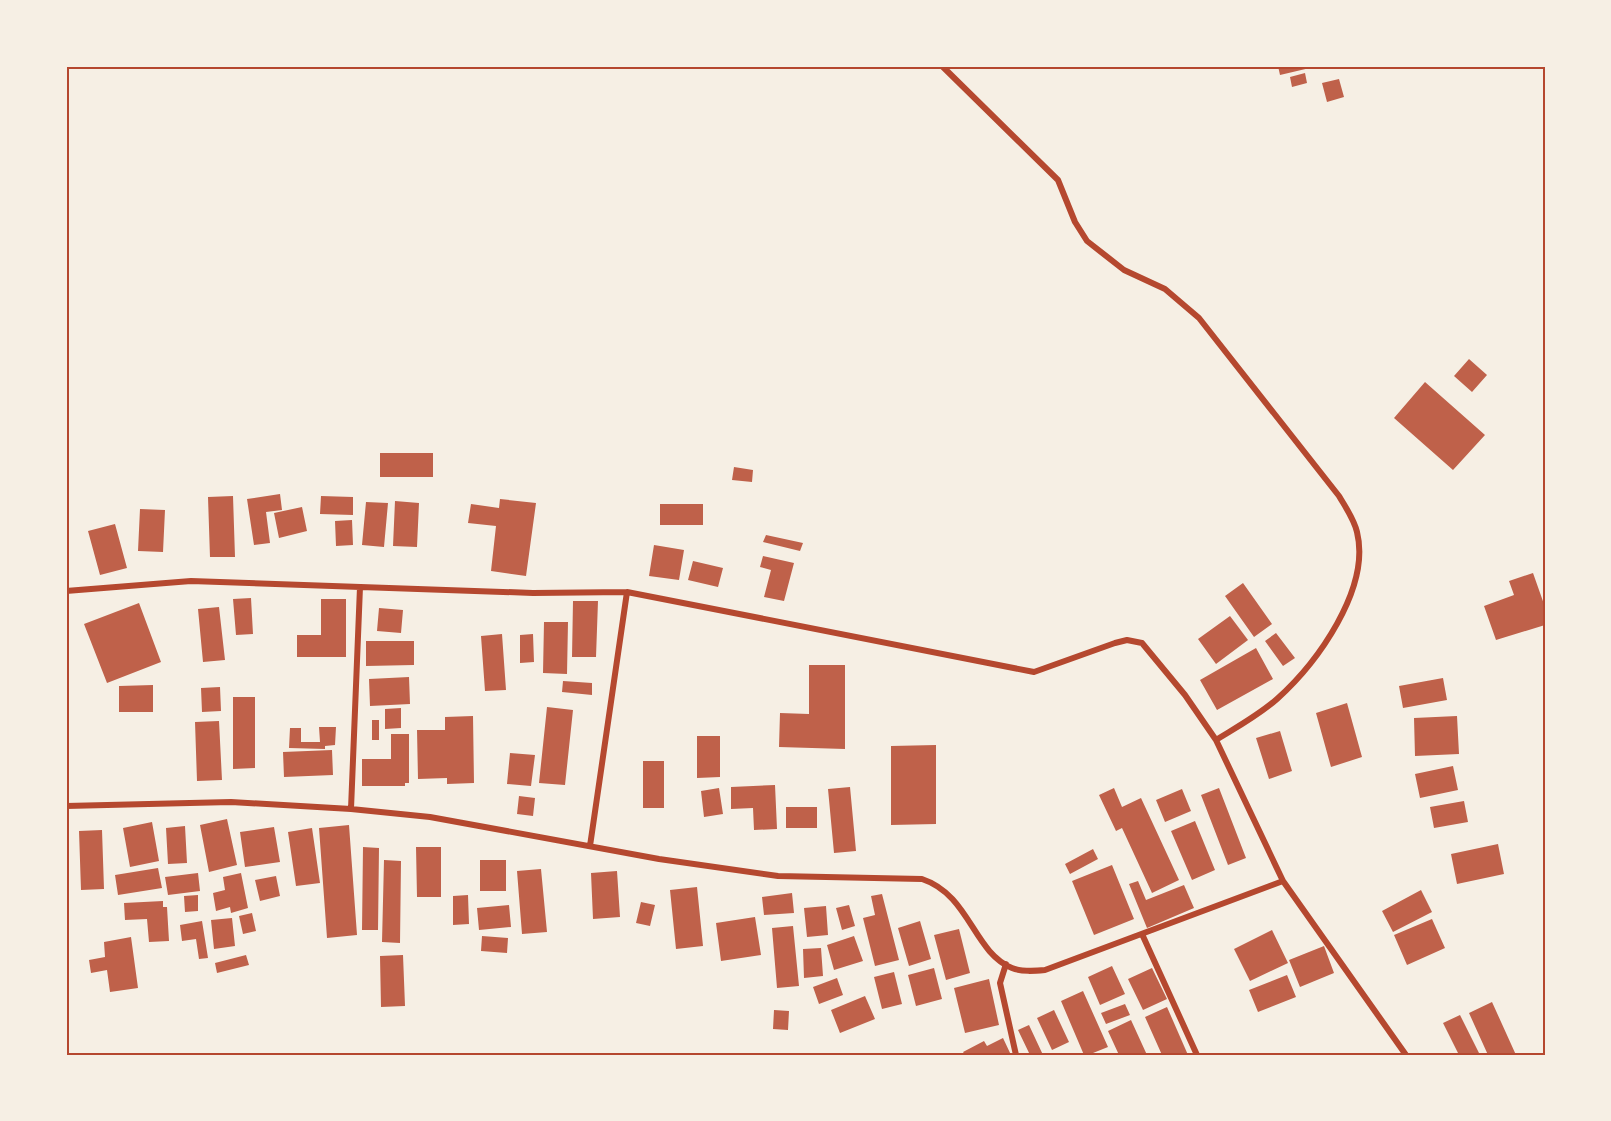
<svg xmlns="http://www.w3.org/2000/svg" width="1611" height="1121" viewBox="0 0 1611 1121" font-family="Figtree,sans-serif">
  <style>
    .building { fill: #bf614a }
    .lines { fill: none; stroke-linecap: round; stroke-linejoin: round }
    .minor { stroke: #b5482f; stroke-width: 6 }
    .neatline { fill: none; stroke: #b5482f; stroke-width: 2 }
  </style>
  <rect width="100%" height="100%" fill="#f6efe4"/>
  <path class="building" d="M1278 66H1314V67L1280 75Z
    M1305 73 1307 83 1292 87 1290 77Z
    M1339 79 1344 97 1327 102 1322 83Z
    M1469 359 1487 375 1472 392 1454 376Z
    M1425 382 1485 435 1453 470 1394 418Z
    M380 453H433V477H380Z
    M734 467 753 470 752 482 732 480Z
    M280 494 282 510 266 512 270 543 254 545 247 499Z
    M233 496 235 557H210L208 497Z
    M321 496 353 497V515L320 514Z
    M500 499 536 503 526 576 491 571 496 526 468 523 471 504 499 508Z
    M395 501 419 503 417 547 393 546Z
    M366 502 388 503 384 547 362 545Z
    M660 504H703V525H660Z
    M302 507 307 531 279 538 274 513Z
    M140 509 165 510 163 552 138 551Z
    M352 520 353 545 336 546 335 521Z
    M115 524 127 568 100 575 88 531Z
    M766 535 803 543 800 551 763 542Z
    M654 545 684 550 679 580 649 576Z
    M763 556 794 563 784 601 764 597 771 570 760 567Z
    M693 561 723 568 718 587 688 580Z
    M1533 573 1545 607V625L1496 640 1484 606 1514 595 1509 581Z
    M1243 583 1272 624 1254 637 1225 596Z
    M251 598 253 634 236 635 233 599Z
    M321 599H346V657H297V635H321Z
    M573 601H598L596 657H572Z
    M139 603 161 662 107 683 84 624Z
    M219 607 225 660 203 662 198 609Z
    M379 608 403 610 401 633 377 631Z
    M1230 616 1248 640 1216 664 1198 639Z
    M544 622H568L567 674 543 673Z
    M1276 633 1295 658 1283 666 1265 641Z
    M502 634 506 690 485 691 481 636Z
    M533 634 534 662 520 663V635Z
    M366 641H414V665L366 666Z
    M1256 648 1273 679 1217 710 1200 680Z
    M809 665H845V749L779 747 780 713 809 714Z
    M409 677 410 704 370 706 369 679Z
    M1443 678 1447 700 1403 708 1399 686Z
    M563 681 592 683V695L562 692Z
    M153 685V712H119V686Z
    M220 687 221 711 202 712 201 688Z
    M233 697H255V768L233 769Z
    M1347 703 1362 757 1331 767 1316 713Z
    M547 707 573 710 565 785 539 783Z
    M401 708V728L385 729V709Z
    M473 716 474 783 447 784V778L418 779 417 730H445V717Z
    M1457 716 1459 754 1415 756 1414 718Z
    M372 720H379V740H372Z
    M219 721 222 780 197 781 195 722Z
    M319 727H336L335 745 325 746V749L289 748 290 728H301V742H320Z
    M1280 731 1292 771 1269 779 1256 738Z
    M391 734H409V783H405V786H362V759H391Z
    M697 736H720V777L697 778Z
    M936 745V824L891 825V746Z
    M332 750 333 775 284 777 283 752Z
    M510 753 535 755 531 786 507 784Z
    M643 761H664V808H643Z
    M1453 766 1458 790 1420 798 1415 774Z
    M775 785 777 829 754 830 753 808 731 809V787Z
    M850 787 856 851 834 853 828 789Z
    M719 788 723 814 704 817 701 791Z
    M1114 788 1122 807 1141 798 1179 880 1152 893 1122 828 1116 831 1099 795Z
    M1219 788 1246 858 1228 865 1201 795Z
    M1182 789 1191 811 1165 822 1156 800Z
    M519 796 535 798 533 816 517 814Z
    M1464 801 1468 822 1434 828 1430 807Z
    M786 807H817V828H786Z
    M227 819 237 865 209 872 200 825Z
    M1195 821 1215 870 1192 880 1171 831Z
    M152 822 159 861 130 867 123 828Z
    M349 825 357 935 327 938 319 828Z
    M185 826 187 863 168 864 166 828Z
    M274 827 280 862 245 867 240 832Z
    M312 828 320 883 296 886 288 832Z
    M102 830 104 889 81 890 79 831Z
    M1498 844 1504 874 1457 884 1451 854Z
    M363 847 379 848 378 930H362Z
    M416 847H441V897H417Z
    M1093 849 1098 859 1070 874 1065 864Z
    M384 860 401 861 400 943 382 942Z
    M480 860H506V891H480Z
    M1112 865 1134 919 1094 935 1072 881Z
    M158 868 162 888 118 895 115 875Z
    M541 869 547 932 522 934 517 871Z
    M617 871 620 917 593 919 591 873Z
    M198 873 200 891 168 895 165 877Z
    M241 873 248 908 231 913 230 907 216 911 213 893 225 890 223 877Z
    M276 876 280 896 260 901 255 880Z
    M1138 881 1146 900 1184 885 1194 908 1147 928 1129 884Z
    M697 887 703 946 676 949 670 890Z
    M1421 890 1432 912 1393 932 1382 911Z
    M792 893 794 913 764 915 762 897Z
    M882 894 899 960 875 966 863 918 875 915 871 896Z
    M198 895V911L185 912 184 896Z
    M468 895 469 924 453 925V896Z
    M163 901V907H167L169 941 149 942 147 919 125 920 124 903Z
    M641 902 655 905 650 926 636 923Z
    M509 905 511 927 479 930 477 908Z
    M849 905 855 926 842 930 836 908Z
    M826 906 828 935 807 937 804 908Z
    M252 913 256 931 243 934 239 916Z
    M755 917 761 955 721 961 716 923Z
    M232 918 235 946 214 949 211 920Z
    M1432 919 1445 948 1407 965 1394 935Z
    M202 921 208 958 199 959 196 939 182 941 180 925Z
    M920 921 931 959 909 966 898 928Z
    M793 926 799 986 777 988 772 928Z
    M959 929 970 973 946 980 934 935Z
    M1272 930 1288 963 1250 981 1234 949Z
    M482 936 508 938 507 953 481 951Z
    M854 936 863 961 834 970 827 945Z
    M131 937 138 988 110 992 107 970 91 973 89 960 105 957 104 942Z
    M1324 946 1334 973 1300 987 1289 960Z
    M821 948 823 976 804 978 803 949Z
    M246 955 249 965 217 973 215 963Z
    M403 955 405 1006 381 1007 380 956Z
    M1112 966 1125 994 1100 1005 1088 977Z
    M934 968 942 999 916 1006 908 975Z
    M1152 968 1167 999 1143 1010 1128 979Z
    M894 972 902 1004 882 1009 874 977Z
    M1287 975 1296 997 1258 1012 1249 990Z
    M837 978 843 995 819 1004 813 987Z
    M989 979 999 1025 965 1033 954 988Z
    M1083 991 1108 1047 1088 1055H1084L1061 1001Z
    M865 996 875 1019 840 1033 831 1010Z
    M1492 1002 1516 1055H1488L1469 1013Z
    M1125 1004 1130 1015 1106 1024 1101 1013Z
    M1167 1007 1188 1055H1162L1145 1017Z
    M774 1010 789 1011 788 1030 773 1029Z
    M1054 1010 1069 1042 1052 1050 1037 1018Z
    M1460 1015 1480 1055H1459L1443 1023Z
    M1131 1020 1147 1055H1119L1108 1031Z
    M1029 1025 1043 1055H1030L1018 1030Z
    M1003 1038 1011 1055H965L963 1052 984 1041 987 1046Z"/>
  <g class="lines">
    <path class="minor" d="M942 66 1058 180 1075 222 1087 241 1124 270 1165 289 1199 318 1339 496C1346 508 1354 519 1357 532 1371 589 1317 663 1277 699 1259 715 1237 727 1216 740
      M66 591 191 581 533 593 627 592 1034 672 1115 643 1127 640 1142 643 1185 695 1216 740 1283 881
      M66 806 231 802 351 809 430 817 659 859 778 876 922 879C970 895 973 952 1012 968 1022 972 1034 971 1045 970L1283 881 1406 1055
      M351 809 360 587
      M590 846 627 592
      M1142 934 1197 1055
      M1006 964 1000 983 1016 1055"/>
  </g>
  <rect width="1611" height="1121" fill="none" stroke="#f6efe4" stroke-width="135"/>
  <rect x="68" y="68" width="1476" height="986" class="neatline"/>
</svg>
